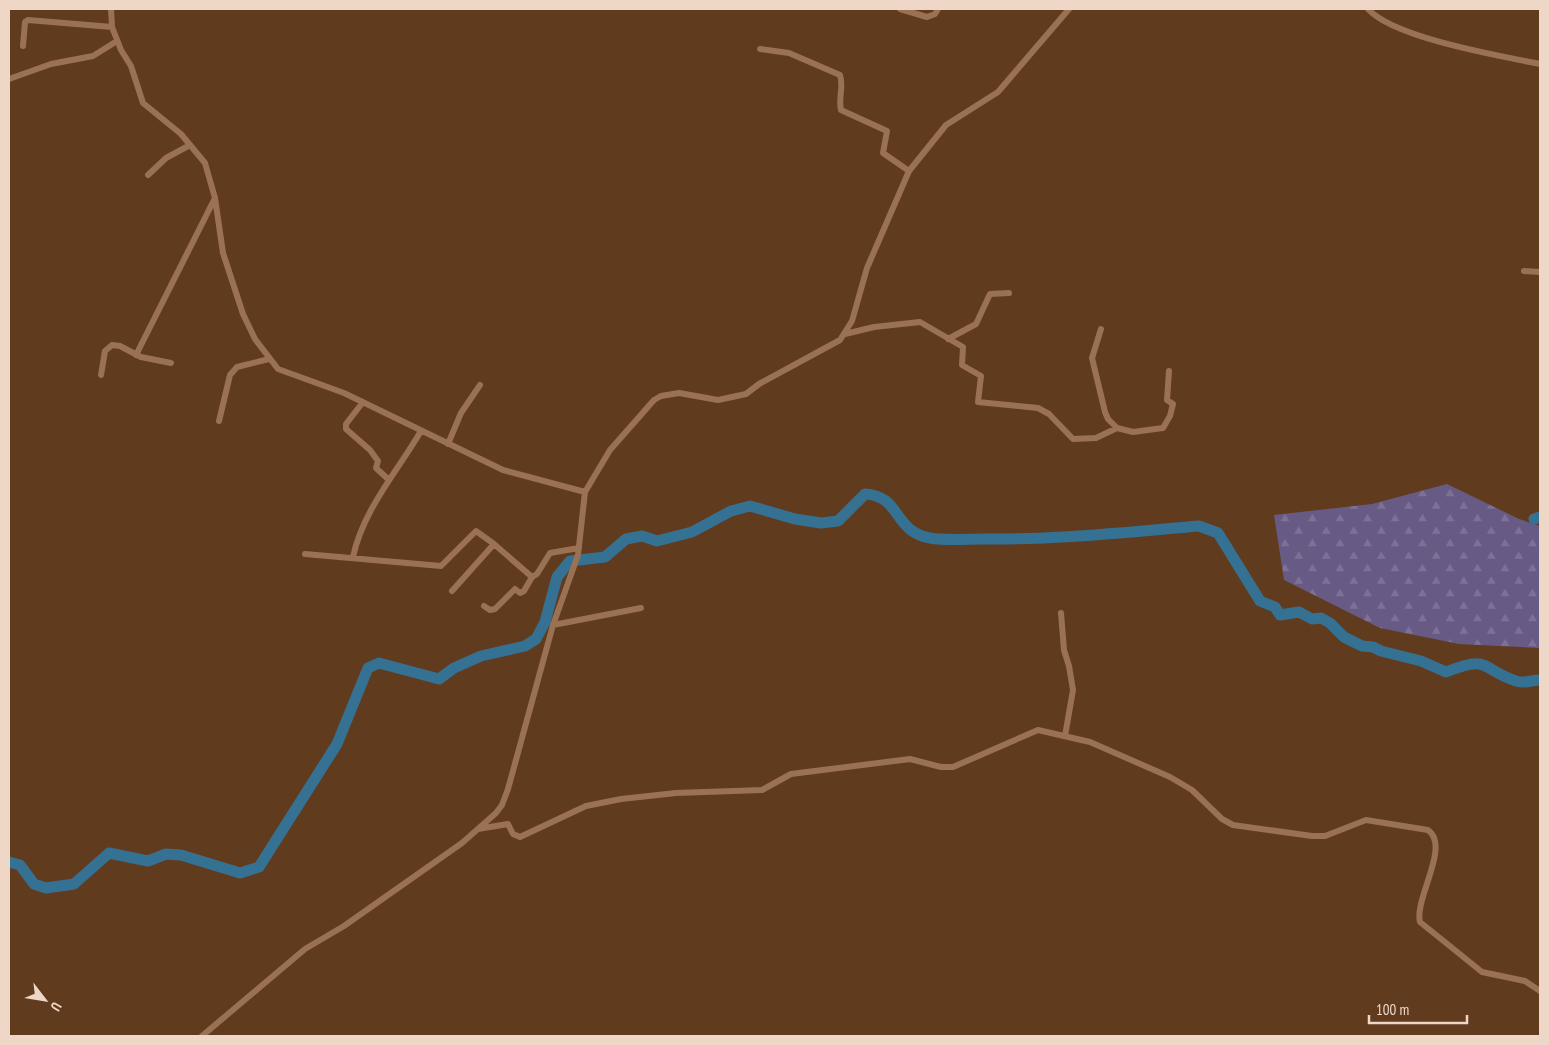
<svg xmlns="http://www.w3.org/2000/svg" width="1549" height="1045" viewBox="0 0 1549 1045" font-family="'PT Sans Narrow',sans-serif">
  <style>
    .forest { fill: url(#forest-firs) }
    .lines { fill: none; stroke-linecap: round; stroke-linejoin: round }
    .river { stroke: #357193; stroke-width: 11 }
    .street { stroke: #9b7154; stroke-width: 6 }
  </style>
  <defs>
    <pattern id="forest-firs" width="22" height="20" patternUnits="userSpaceOnUse" patternTransform="scale(1.25)"><rect width="22" height="20" fill="#675b86"/><path d="M5 1l3.5 6h-7zM16 11l3.5 6h-7z" fill="#7d7296"/></pattern>
  </defs>
  <rect width="100%" height="100%" fill="#613b1e"/>
  <path class="forest" d="M1447 484 1519 519 1540 526V648L1459 644 1380 628 1284 580 1274 515 1372 504Z"/>
  <g class="lines">
    <path class="river" d="M1534 519 1540 517
      M9 862 20 865 34 884 46 888 74 884 109 853 148 861 166 854 181 855 240 873 259 867 337 744 368 668 379 663 439 679 454 668 481 656 525 646 536 639 545 622 557 577 570 561 605 557 626 539 642 536 657 541 692 532 731 511 750 506 795 519 821 523 838 521 865 494C902 496 892 531 930 538 946 541 966 539 983 539 1055 540 1127 532 1199 526L1218 533 1260 601 1275 607 1280 615 1299 612 1312 619 1321 618 1330 623 1344 637 1362 646 1373 647 1381 651 1421 661 1446 672C1490 654 1480 669 1516 681 1523 684 1533 680 1540 680"/>
    <path class="street" d="M111 9 112 27 121 50 131 66 143 103 181 134 205 163 215 198 223 253 243 314 255 339 278 369 344 393 503 470 585 492
      M900 9 927 17 935 14 938 9
      M1368 9C1394 38 1500 56 1540 64
      M23 46 25 22 28 20 112 27
      M760 49 789 53 840 75C844 87 838 98 841 110L887 131 883 153 909 171
      M9 79 51 64 93 56 117 41
      M148 175 166 158 190 145
      M1524 271 1540 272
      M1101 329 1092 358 1105 412 1108 419 1117 428
      M845 334 874 327 920 322 963 347 962 365 981 376 978 402 1038 408 1049 414 1073 439 1096 438 1117 428 1133 432 1163 428 1170 416 1173 404 1167 400 1169 371
      M948 339 976 324 990 294 1009 293
      M136 355 215 198
      M101 375 105 351 112 345 120 346 141 357 171 363
      M363 402 346 424V429L370 450 378 461 376 468 389 480
      M219 421 230 375 237 367 269 359
      M448 444 461 413 480 385
      M305 554 441 566 476 531 494 544 532 577 537 574 550 553 579 548
      M353 557C363 510 397 472 421 431
      M452 591 494 544
      M484 606 490 610 495 609 515 589 520 593 524 591 532 577
      M1061 613 1064 650 1069 666 1073 690 1065 736
      M553 625 641 608
      M478 829 508 824 513 834 520 837 586 806 621 799 676 793 762 790 791 774 910 759 941 767H953L1038 730 1090 742 1170 777 1192 790 1222 819 1233 825 1312 836H1325L1366 820 1428 830C1451 846 1414 899 1420 922L1482 972 1525 981 1540 991
      M202 1036 305 949 344 926 462 843 496 813 502 805 508 789 553 625 578 555 585 492 610 450 654 400 661 396 679 393 718 400 746 394 759 384 840 340 852 321 867 268 909 171 946 125 998 92 1069 9"/>
  </g>
  <rect width="1549" height="1045" fill="none" stroke="#efd7c7" stroke-width="20"/>
  <g transform="translate(45 1000) rotate(121)" stroke="#613b1e" stroke-width="4" paint-order="stroke">
  <path d="M0-4L9 19L0 12L-9 19Z" fill="#efd7c7"/>
  <text y="-8" font-size="14" font-weight="bold" text-anchor="middle" fill="#efd7c7">U</text>
  </g>
  <path d="M1369 1015v8h98v-8" fill="none" stroke="#efd7c7" stroke-width="2.5"/>
  <text x="1376" y="1015" font-size="15" fill="#efd7c7" stroke="#613b1e" stroke-width="4" paint-order="stroke">100 m</text>
</svg>
